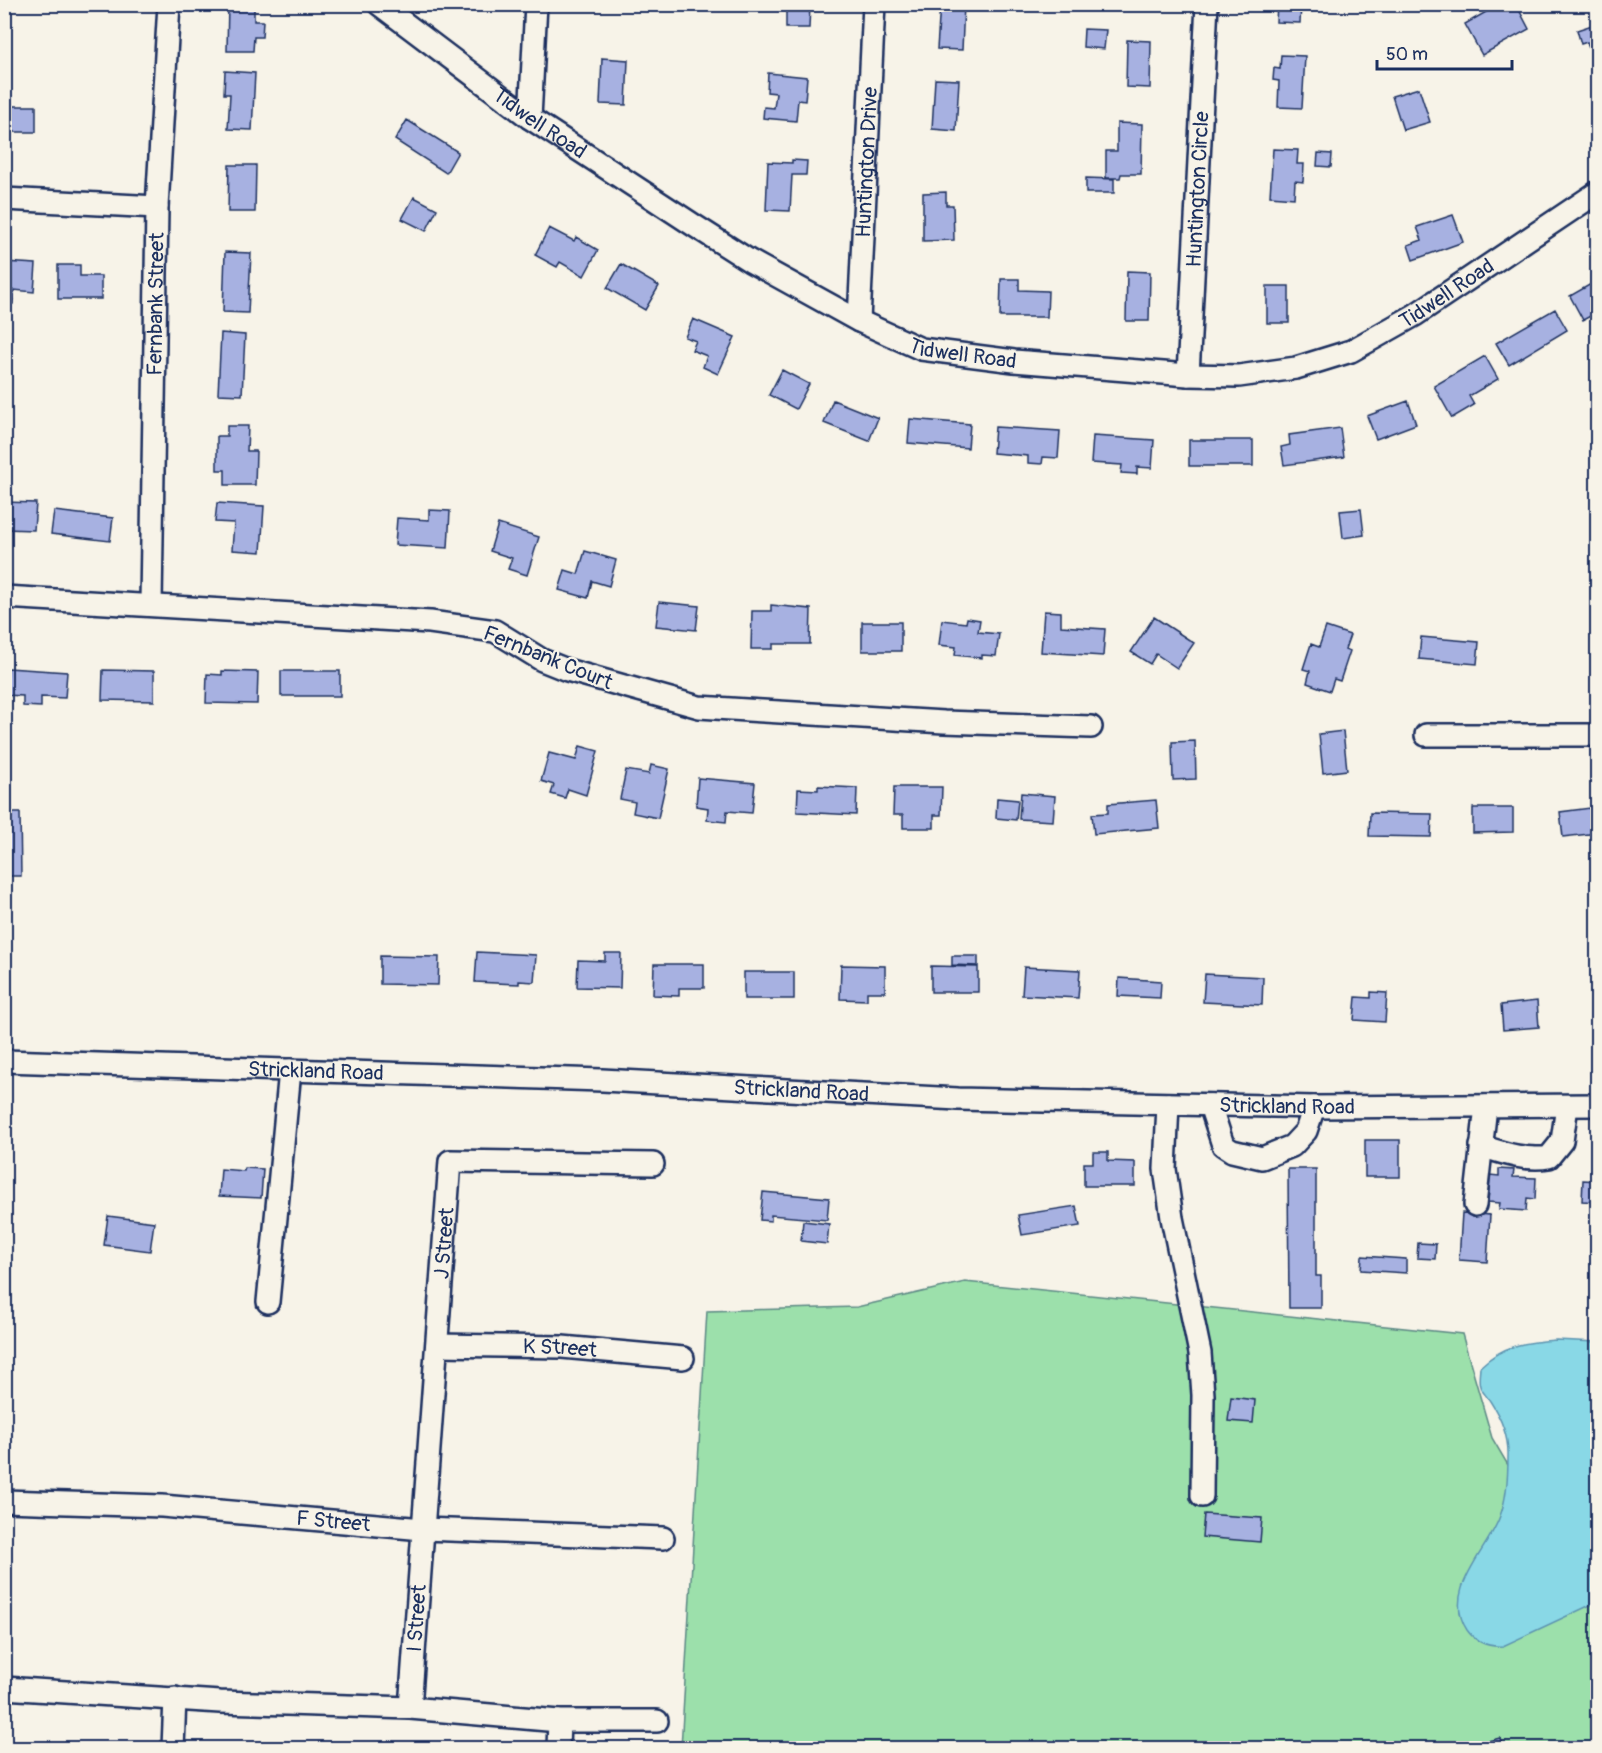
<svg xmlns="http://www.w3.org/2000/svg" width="1602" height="1753" viewBox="0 0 1602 1753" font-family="Pangolin,sans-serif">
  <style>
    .green { fill: #9ce0ab; stroke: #5c8884; stroke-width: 1.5 }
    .water { fill: #89d8e6; stroke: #5d94b0; stroke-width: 1.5 }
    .building { fill: #a7b1e1; stroke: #1b2f5e; stroke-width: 1.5 }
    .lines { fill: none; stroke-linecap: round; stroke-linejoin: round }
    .minor-casing { stroke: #1b2f5e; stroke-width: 26 }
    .minor { stroke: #f7f3e8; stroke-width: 21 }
    .labels { text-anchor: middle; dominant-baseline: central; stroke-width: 4.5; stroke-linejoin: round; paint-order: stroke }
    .street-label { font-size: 21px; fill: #1b2f5e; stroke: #f7f3e8 }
  </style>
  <rect width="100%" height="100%" fill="#f7f3e8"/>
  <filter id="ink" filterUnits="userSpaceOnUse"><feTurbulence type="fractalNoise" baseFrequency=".0167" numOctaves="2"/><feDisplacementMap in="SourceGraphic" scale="12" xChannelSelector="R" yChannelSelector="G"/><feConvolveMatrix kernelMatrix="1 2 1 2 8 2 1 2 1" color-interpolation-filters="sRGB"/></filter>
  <g filter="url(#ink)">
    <path class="green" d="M965 1282 1462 1334 1492 1438 1539 1518 1597 1515V1748H681L707 1311 857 1307Z"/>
    <path class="water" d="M1556 1340 1597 1342V1602L1503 1646C1488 1647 1476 1643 1467 1630 1441 1590 1488 1551 1500 1516 1507 1498 1508 1476 1508 1457 1509 1436 1501 1418 1490 1401 1487 1396 1481 1391 1480 1386 1478 1381 1480 1372 1480 1367 1503 1345 1525 1342 1556 1340Z"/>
    <path class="building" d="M228 4H254V21H263L262 37H254L253 51H227Z
      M786 4H810L809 28H786Z
      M940 4H964L962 50 937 49Z
      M1120 4H1151V10H1120Z
      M1277 4H1301L1300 23 1276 22Z
      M1500 4H1516L1529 29 1482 55 1465 24Z
      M1598 23V61L1593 62 1587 42 1581 44 1577 30Z
      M1084 29 1106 30 1104 49 1083 47Z
      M1127 40 1151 41 1150 88 1126 87Z
      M1281 55 1305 56 1302 108 1278 107 1279 81 1273 80 1274 68 1280 69Z
      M602 58 628 60 626 105 600 104Z
      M225 71 255 73 252 130 228 129 230 94H224Z
      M768 73 807 77 805 101 798 100 796 121 763 118 764 107 774 108 776 93 767 92Z
      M935 79 959 80 956 131 932 129Z
      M1419 88 1430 122 1403 130 1392 96Z
      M4 106H36V132H4Z
      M407 120 458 152 446 173 395 140Z
      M1117 123 1142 124 1141 174H1121L1120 178H1106V151H1117Z
      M1273 149 1298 150 1297 164H1304L1303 182 1295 181 1294 198 1270 196Z
      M1318 153 1332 154 1331 167 1317 166Z
      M792 160 807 161 806 175H792L790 211 766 210 768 162 792 163Z
      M229 165H256L255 212H228Z
      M1086 178 1114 179V193H1086Z
      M946 192V205H953L954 240 923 241V193Z
      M414 197 437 209 426 231 402 219Z
      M1453 215 1463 242 1413 260 1408 245 1422 240 1417 227Z
      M549 228 574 241 576 237 598 250 584 276 560 262 557 267 535 255Z
      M225 252 251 253 248 313 223 312Z
      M4 262 36 264 34 292 14 290 13 304 4 303Z
      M621 264 659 286 645 310 607 288Z
      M58 265H80V276H101V299H58Z
      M1127 271 1150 272 1149 321H1126Z
      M1001 279H1019V290L1048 291 1047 317H1000Z
      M1598 280V312L1583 320 1570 296Z
      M1267 286H1289V323H1267Z
      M1555 309 1567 330 1509 365 1496 343Z
      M693 319 735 337 718 374 703 367 707 356 692 350 696 341 685 337Z
      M221 333 245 335 242 395 218 394Z
      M1485 356 1498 379 1469 396 1474 405 1452 418 1434 386Z
      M782 370 809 384 796 409 769 395Z
      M833 400 878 418 869 441 824 423Z
      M1408 401 1416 424 1376 439 1367 416Z
      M910 419 970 424 968 448 908 443Z
      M227 426H248L247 451H256L255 485H225V470H217V436H227Z
      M995 427 1060 431 1058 458 1043 457 1042 464 1028 463V456L993 453Z
      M1340 428 1344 457 1284 465 1281 447 1290 445 1289 435Z
      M1093 436 1154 440 1152 468 1137 467V474L1121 473 1122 465 1091 463Z
      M1189 440H1253V466H1189Z
      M4 502 36 503 34 530 4 529Z
      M217 503 264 506 261 552 232 550 234 523 215 522Z
      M1361 509 1364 535 1343 538 1340 511Z
      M429 510 450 511 448 548 395 545 397 518 429 520Z
      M54 511 113 518 110 541 51 534Z
      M498 524 539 537 527 575 508 569 512 558 490 551Z
      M585 551 616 560 609 586 592 581 588 598 559 590 565 570 578 574Z
      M659 602 699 606 696 630 656 626Z
      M771 605 811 609 810 644H773V649H751L752 611H771Z
      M1044 611 1061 612V626L1105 629 1103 656 1041 652Z
      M1154 617 1194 643 1177 668 1156 654 1150 664 1131 652Z
      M967 618 980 620 978 632 999 634 996 656 982 655V658L955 655 956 647 939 645 942 620 966 623Z
      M862 622H901V651H862Z
      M1326 627 1350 635 1345 649 1350 651 1340 681 1334 679 1330 691 1307 683 1310 671 1303 669 1311 644 1319 647Z
      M1421 637 1479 642 1477 664 1419 659Z
      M8 668 67 672 65 698 41 697V707L23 706V696L6 695Z
      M103 670 154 671V701L102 700Z
      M222 671 258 672 257 704 206 703 207 674 222 675Z
      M281 671H340V696H281Z
      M1343 731 1347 770 1323 773 1319 734Z
      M1195 741 1196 779 1173 780 1172 742Z
      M580 746 598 751 586 795 568 789 565 798 551 794 554 785 541 781 549 753 576 760Z
      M651 765 669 769 658 818 633 813 635 802 620 799 626 770 649 774Z
      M698 778 755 783 752 813 727 811 726 822 707 820 708 808 696 806Z
      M818 786 857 788 856 815 797 812 798 789 818 790Z
      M894 787H942L941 815H934V828H903V815H893Z
      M1021 793 1055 796 1053 821 1019 819Z
      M997 798 1018 800 1016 820 996 818Z
      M1156 800 1159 828 1094 834 1092 814 1108 813V804Z
      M1598 807V833L1563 837 1560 812Z
      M1473 808H1513V832L1473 833Z
      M5 813H20L21 876H6Z
      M1370 813 1432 814 1431 837 1369 836Z
      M477 952 536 955 534 982 519 981V984L475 982Z
      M605 953H621L620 988 577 987 578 960 605 961Z
      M380 956 439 957 438 985 380 984Z
      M952 956H978V966L952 965Z
      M654 964H704V988H679V996L653 995Z
      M841 965 885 966V992H867V1000L840 999Z
      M931 966 978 967V992H931Z
      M1024 967 1080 970 1078 998 1022 995Z
      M744 972H794V999H744Z
      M1205 974 1263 977 1262 1005 1203 1002Z
      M1119 978 1161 981 1160 998 1118 996Z
      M1371 992 1387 993 1385 1022 1354 1020 1356 997 1371 998Z
      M1537 1001 1539 1027 1503 1030 1501 1005Z
      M1365 1140H1400V1177H1365Z
      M1093 1152H1108V1161L1135 1162V1186H1084V1163H1093Z
      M245 1168 263 1169 261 1198 219 1196 221 1169 244 1171Z
      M1288 1169H1316V1276H1321V1308H1289Z
      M1499 1169 1514 1170 1513 1177 1536 1178 1535 1199 1527 1198 1526 1211 1499 1209 1500 1203 1488 1202 1490 1175 1499 1176Z
      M1583 1180 1598 1181V1202L1582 1201Z
      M763 1192 829 1198 827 1220 771 1215V1221L760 1220Z
      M1076 1206 1080 1226 1022 1235 1018 1215Z
      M1462 1213 1490 1215 1487 1262 1459 1260Z
      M108 1216 154 1222 150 1251 104 1245Z
      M803 1221 829 1224 827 1244 801 1241Z
      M1418 1243 1436 1244 1435 1259 1417 1258Z
      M1362 1256 1406 1259V1273L1361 1270Z
      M1231 1397 1255 1400 1253 1423 1228 1421Z
      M1204 1514 1262 1518 1260 1542 1202 1537Z
      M1500 1738 1503 1748H1471L1470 1746Z"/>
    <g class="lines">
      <defs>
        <g id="minor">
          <path id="s1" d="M379 4 530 118 695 226 750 261 859 321 921 349 1014 361 1188 375 1239 376 1296 368 1351 351 1415 315 1598 192"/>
          <path d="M530 118 536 4"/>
          <path d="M4 199 157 207"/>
          <path id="s2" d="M859 321 874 4"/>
          <path id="s3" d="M1188 375 1207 4"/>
          <path d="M4 597 430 622 495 631 542 660 567 670 699 707 944 722 1091 727"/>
          <path id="s4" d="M151 604 157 207 169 4"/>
          <path d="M1426 735H1598"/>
          <path id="s5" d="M4 1061 602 1080 958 1099 1314 1107 1598 1105"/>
          <path d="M1168 1104 1165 1169 1172 1218 1200 1353 1203 1395 1202 1496"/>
          <path d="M1210 1105 1223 1145 1232 1151 1262 1158 1292 1146 1306 1131 1314 1107"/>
          <path d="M1481 1146C1503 1153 1525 1161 1549 1157L1562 1141 1567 1106"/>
          <path d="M1475 1205 1486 1106"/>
          <path d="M268 1302 290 1070"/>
          <path id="s6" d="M437 1345 562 1347 683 1358"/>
          <path id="s7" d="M4 1501 162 1506 423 1529 663 1538"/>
          <path d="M4 1688 220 1702 410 1708 559 1721H657"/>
          <path id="s8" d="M410 1708 450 1161 653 1164"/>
          <path d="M173 1748 175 1698"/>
          <path d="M558 1748 559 1721"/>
        </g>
      </defs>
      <use href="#minor" class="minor-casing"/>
      <use href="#minor" class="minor"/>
    </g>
  </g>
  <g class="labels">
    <g class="street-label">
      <text stroke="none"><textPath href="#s1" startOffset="200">Tidwell Road</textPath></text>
      <text stroke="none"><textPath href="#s2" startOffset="159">Huntington Drive</textPath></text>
      <text stroke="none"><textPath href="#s3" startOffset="186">Huntington Circle</textPath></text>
      <text stroke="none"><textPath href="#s1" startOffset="1190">Tidwell Road</textPath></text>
      <text stroke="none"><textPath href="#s4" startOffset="300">Fernbank Street</textPath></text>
      <text stroke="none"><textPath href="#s1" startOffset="686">Tidwell Road</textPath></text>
      <text transform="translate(548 658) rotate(22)">Fernbank Court</text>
      <text stroke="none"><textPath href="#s5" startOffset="312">Strickland Road</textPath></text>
      <text stroke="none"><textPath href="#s5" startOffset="798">Strickland Road</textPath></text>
      <text stroke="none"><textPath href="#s5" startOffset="1284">Strickland Road</textPath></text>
      <text stroke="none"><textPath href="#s8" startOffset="466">J Street</textPath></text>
      <text stroke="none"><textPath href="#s6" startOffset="123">K Street</textPath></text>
      <text stroke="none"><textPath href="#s7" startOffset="330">F Street</textPath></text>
      <text stroke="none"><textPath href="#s8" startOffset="90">I Street</textPath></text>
    </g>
  </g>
  <rect width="1602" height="1753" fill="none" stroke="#f7f3e8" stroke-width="24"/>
  <rect x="12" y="12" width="1578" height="1729" fill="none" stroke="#1b2f5e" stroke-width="2" filter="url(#ink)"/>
  <path d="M1377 60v9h135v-9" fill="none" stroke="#1b2f5e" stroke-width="3"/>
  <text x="1386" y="60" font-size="18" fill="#1b2f5e" stroke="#f7f3e8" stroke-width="4.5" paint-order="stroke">50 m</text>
</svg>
